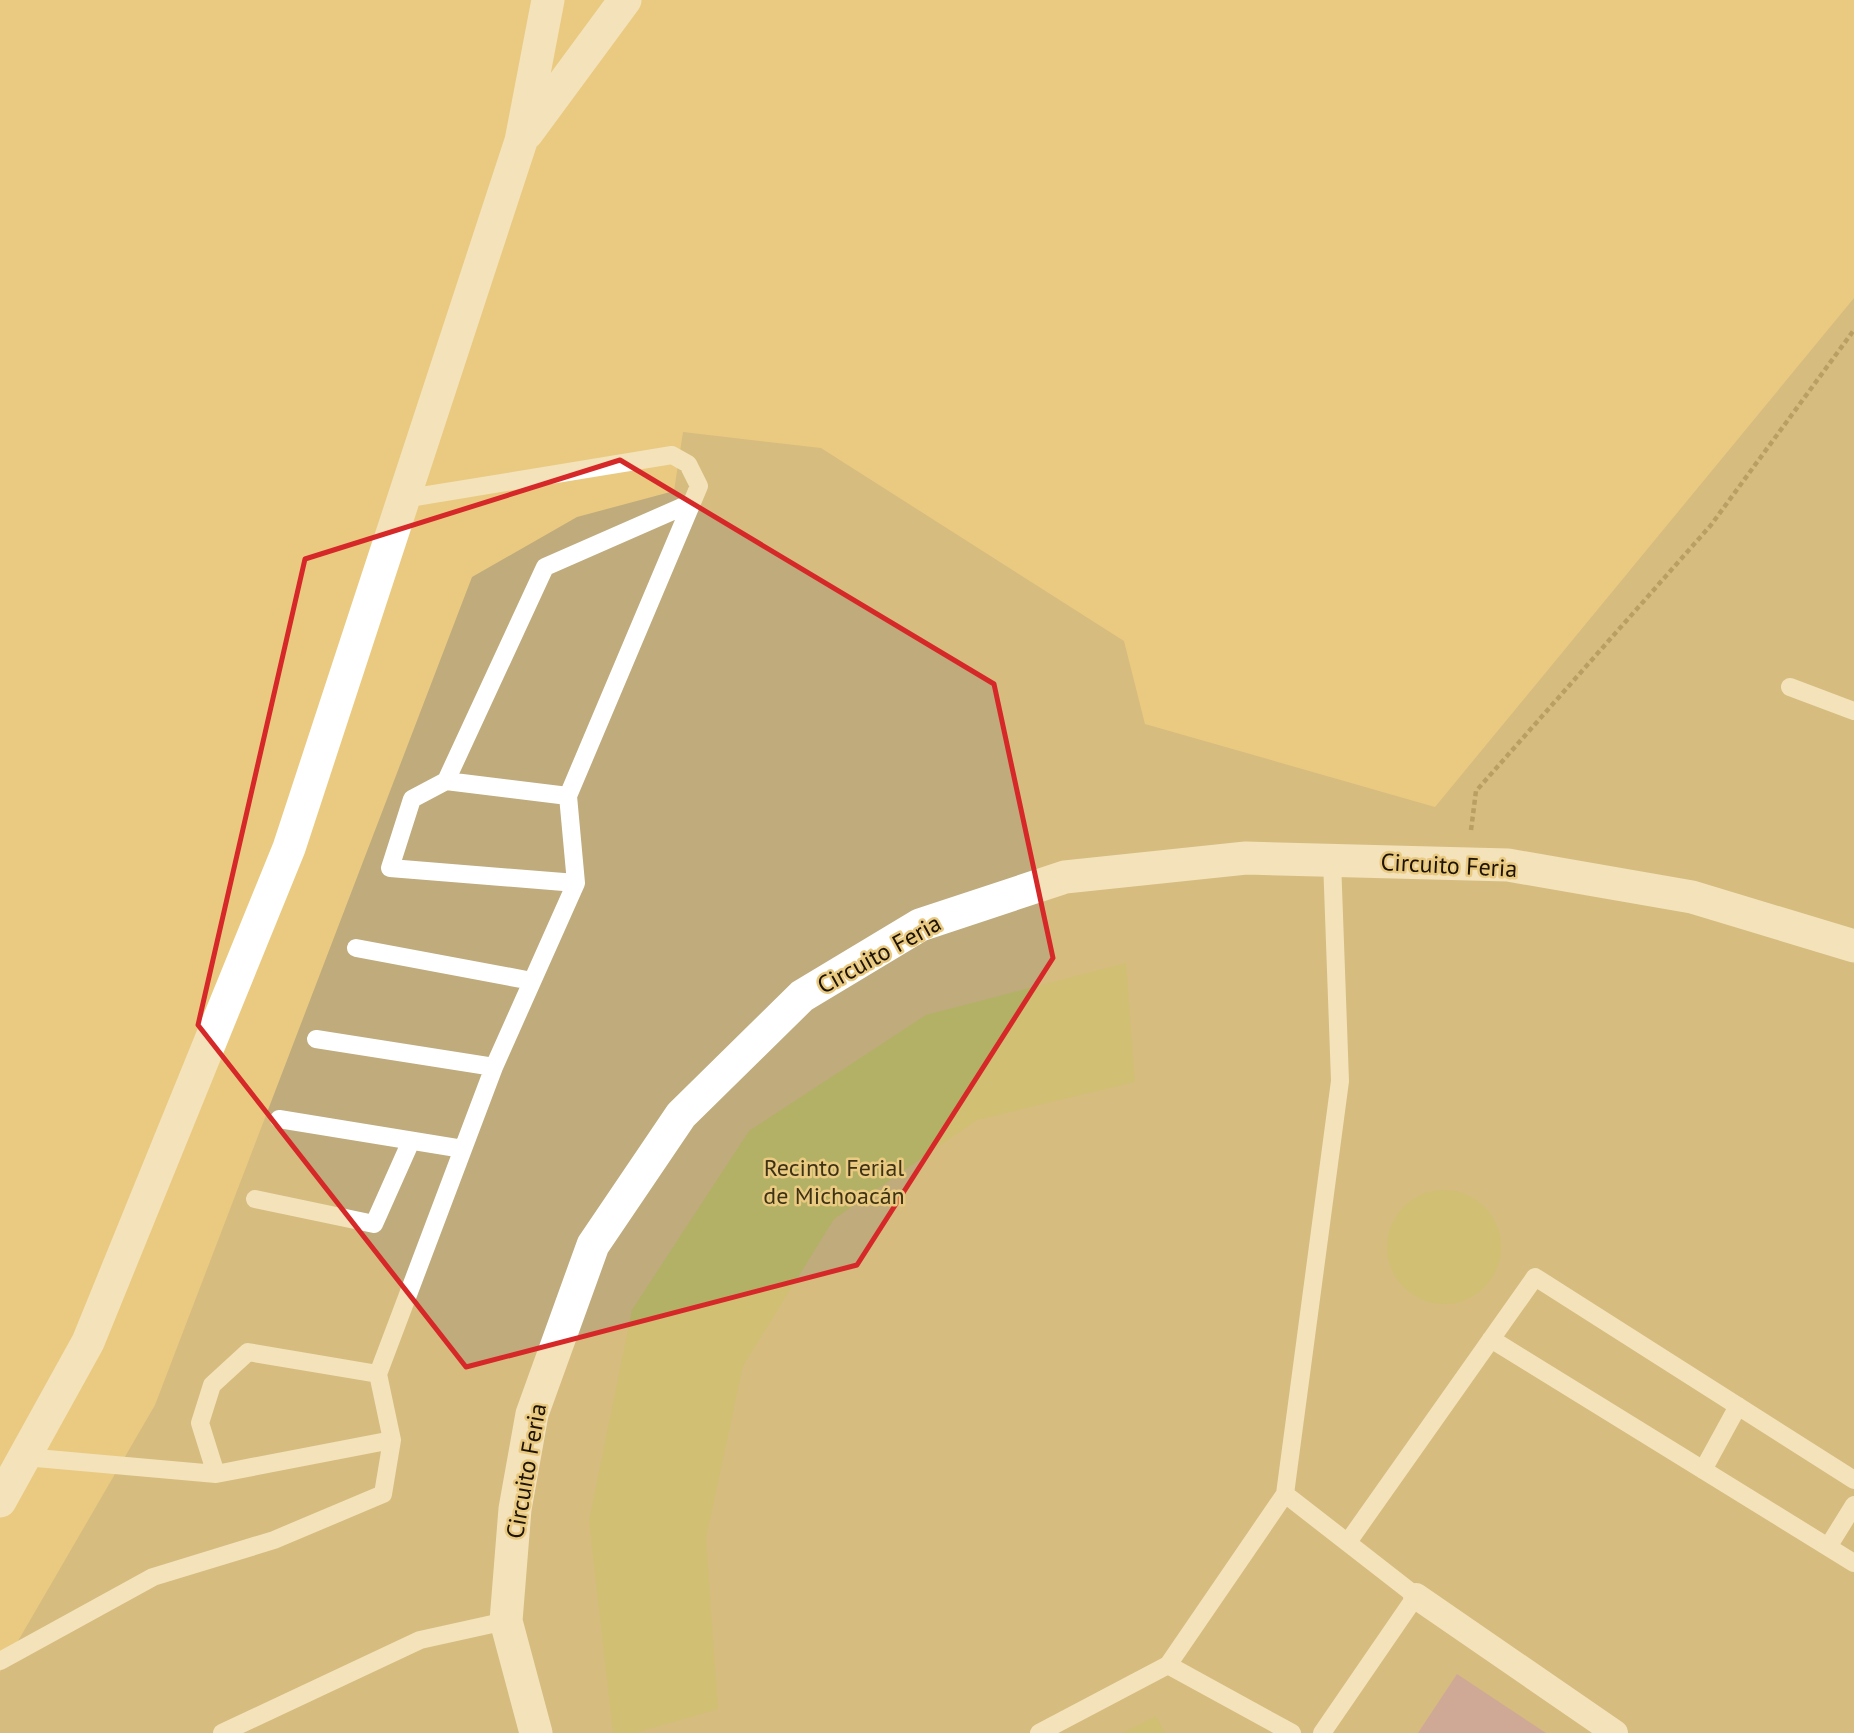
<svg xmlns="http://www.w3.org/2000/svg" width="1854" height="1733" viewBox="0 0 1854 1733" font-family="'PT Sans',sans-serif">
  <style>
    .green { fill: #bfab7c }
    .water { fill: #b181b0 }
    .building { fill: #b3b165 }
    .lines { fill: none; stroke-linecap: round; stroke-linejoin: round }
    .path { stroke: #7f6b3e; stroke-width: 4.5; stroke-dasharray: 5 3.5; stroke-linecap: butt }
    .service { stroke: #fff; stroke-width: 18 }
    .pedestrian { stroke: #fff; stroke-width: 26 }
    .minor { stroke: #fff; stroke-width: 33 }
    .marked { fill: none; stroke: #d62828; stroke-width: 5; stroke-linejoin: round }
    .labels { text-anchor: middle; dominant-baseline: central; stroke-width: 5; stroke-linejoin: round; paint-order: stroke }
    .street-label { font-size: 24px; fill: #1c1300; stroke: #eaca81 }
    .park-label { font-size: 24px; fill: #3d3215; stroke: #eaca81 }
  </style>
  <rect width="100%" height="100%" fill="#eaca81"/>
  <path class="green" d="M1854 298V1733H0V1672L155 1405 472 577 577 517 674 491 683 432 821 448 1124 641 1145 724 1435 807Z"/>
  <path class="water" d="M1457 1674 1546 1733H1418Z"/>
  <path class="building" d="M1126 963 1135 1082 977 1120 834 1219 743 1366 706 1538 718 1709 635 1733H613L589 1521 632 1310 749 1131 926 1015Z
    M1387 1247a57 57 0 1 1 114 0a57 57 0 1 1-114 0Z
    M1156 1716 1165 1733H1122Z"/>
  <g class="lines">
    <path class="path" d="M1471 830 1476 791 1711 525 1854 330"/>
    <path class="service" d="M1790 687 1854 711
      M446 781 412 799 390 868 576 883
      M568 796 446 781 545 567 691 503
      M356 948 532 981
      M316 1039 494 1067
      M279 1119 463 1149
      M255 1199 374 1224 411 1141
      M1491 1339 1854 1563
      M25 1457 216 1474 392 1440 378 1374 494 1067 576 883 568 796 699 486 688 464 672 455 403 499
      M1703 1470 1738 1406
      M216 1474 200 1423 212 1385 248 1352 378 1374
      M1348 1542 1535 1277 1854 1480
      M1828 1547 1854 1505
      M0 1661 153 1577 274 1540 383 1494 392 1440
      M1168 1665 1285 1494
      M222 1733 420 1640 506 1621
      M1039 1733 1168 1665 1292 1733
      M1322 1733 1416 1596 1285 1494 1340 1081 1332 860"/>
    <path class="pedestrian" d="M1416 1596 1615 1733"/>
    <path class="minor" d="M527 133 625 0
      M0 1501 88 1342 289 848 521 141 548 0
      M536 1733 506 1621 515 1509 532 1414 593 1245 681 1115 802 996 920 925 1065 877 1246 858 1508 865 1692 897 1854 946"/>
  </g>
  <path d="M0 0H1854V1733H0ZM620 460 994 684 1053 958 857 1265 466 1367 198 1025 305 559Z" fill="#eaca81" fill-opacity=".55" fill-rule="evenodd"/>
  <path class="marked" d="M620 460 994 684 1053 958 857 1265 466 1367 198 1025 305 559Z"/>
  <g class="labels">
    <g class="street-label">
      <text transform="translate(1449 865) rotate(3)">Circuito Feria</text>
      <text transform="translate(879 954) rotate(-29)">Circuito Feria</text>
      <text transform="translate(526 1471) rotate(-80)">Circuito Feria</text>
    </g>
    <g class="park-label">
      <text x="834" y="1167">Recinto Ferial<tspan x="834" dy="28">de Michoacán</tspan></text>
    </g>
  </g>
</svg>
